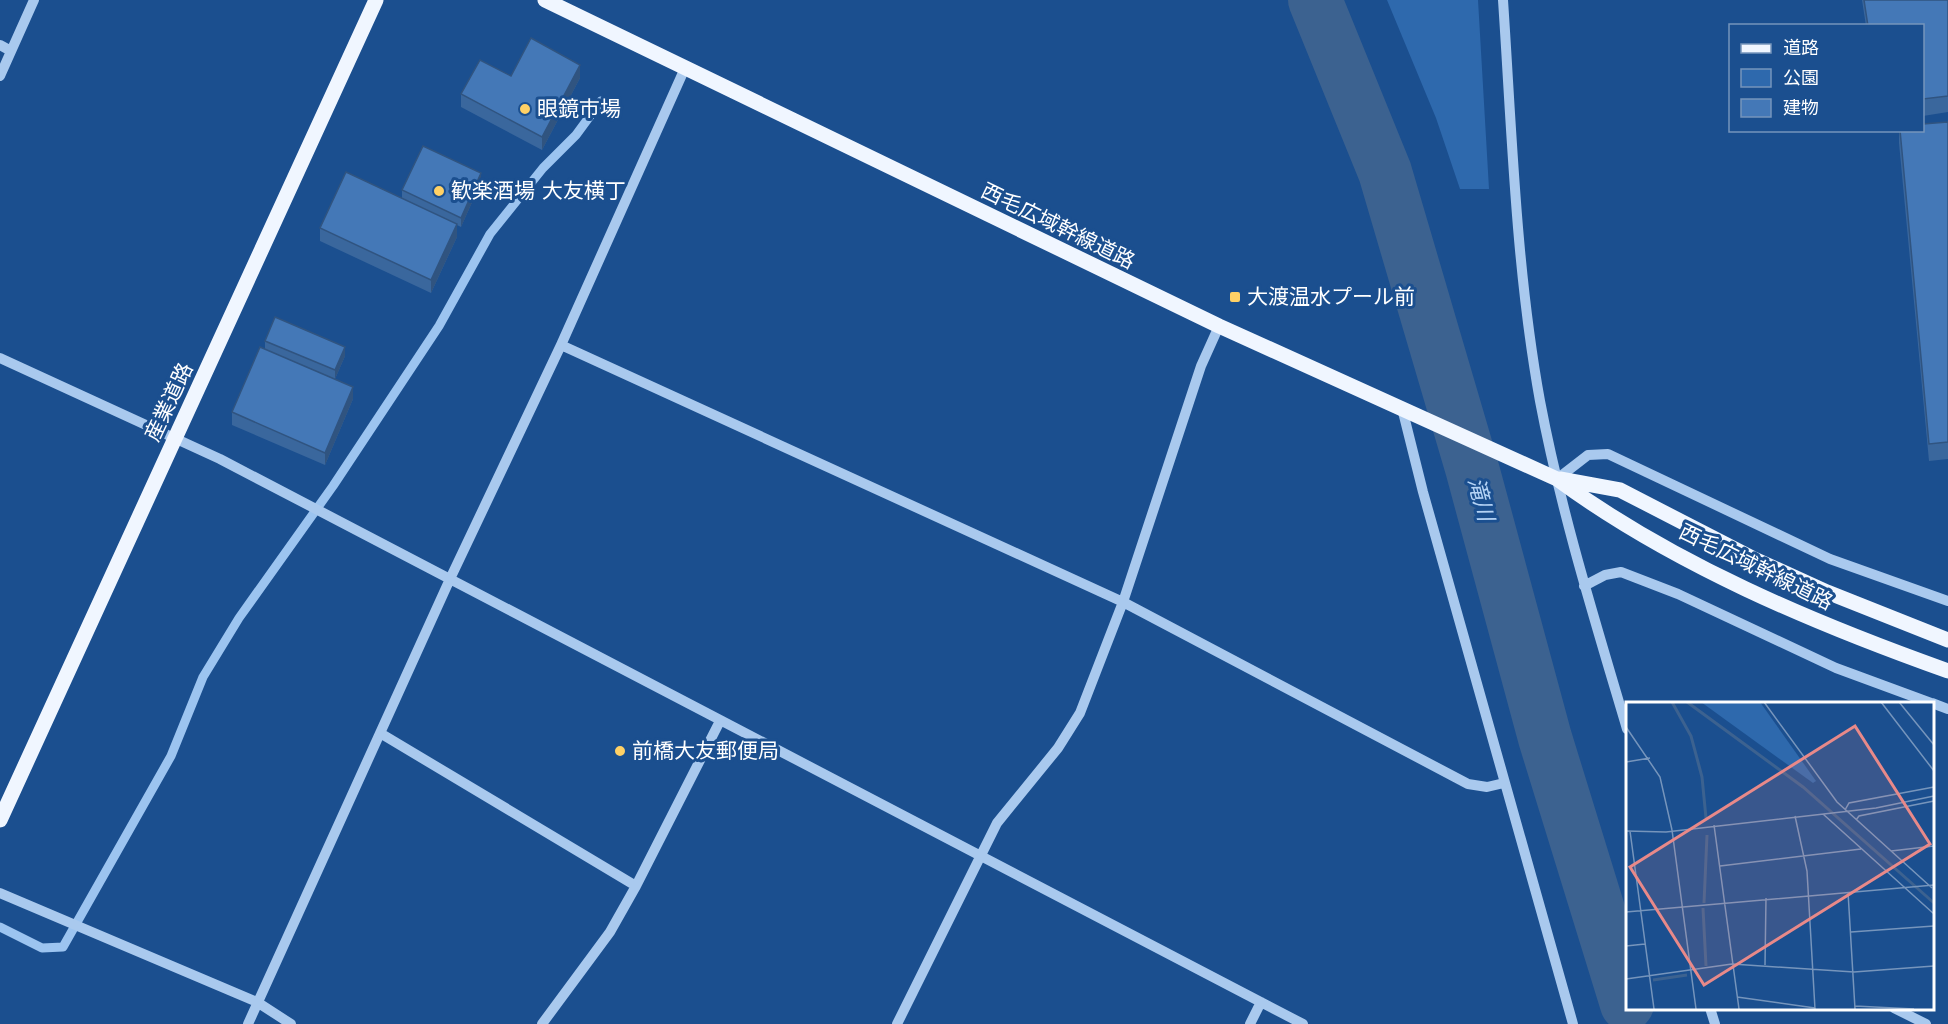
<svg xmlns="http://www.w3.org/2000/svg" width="1948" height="1024" viewBox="0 0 1948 1024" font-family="'DejaVu Sans','Noto Sans JP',sans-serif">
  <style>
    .green { fill: #2e69ad }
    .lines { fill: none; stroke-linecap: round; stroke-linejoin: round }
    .stream { stroke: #9cc4f0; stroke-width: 9 }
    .river { stroke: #3c6290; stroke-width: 54 }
    .minor { stroke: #a9c9ee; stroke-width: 10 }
    .major { stroke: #f0f6ff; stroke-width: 15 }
    .wall { fill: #3a679d }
    .shaded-wall { fill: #305480 }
    .building { fill: #4478b7; stroke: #305480; stroke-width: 1.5 }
    .poi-dot { fill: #ffd166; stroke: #1b4f8f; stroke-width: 2 }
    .labels { text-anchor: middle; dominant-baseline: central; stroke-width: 6; stroke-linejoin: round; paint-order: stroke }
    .poi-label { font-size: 21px; fill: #fff; stroke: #1b4f8f; text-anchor: start }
    .street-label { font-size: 21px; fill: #fff; stroke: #1b4f8f }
    .water-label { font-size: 22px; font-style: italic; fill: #b5d3f5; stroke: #1b4f8f }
    .inset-river { fill: none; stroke: #3c6290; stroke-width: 3 }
    .inset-road { fill: none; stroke: #7695bc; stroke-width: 1.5 }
    .view { fill: #e88989; fill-opacity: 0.15; stroke: #e88989; stroke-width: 3 }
    .inset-edge { fill: none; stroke: #fff; stroke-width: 3 }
  </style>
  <rect width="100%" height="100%" fill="#1b4f8f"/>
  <path class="green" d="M1387 0H1478L1489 189H1460L1436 118Z"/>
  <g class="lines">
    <path class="stream" d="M0 927 42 948 63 947 171 756 203 677 239 618 333 486 439 326 490 234 543 168 576 135 601 101"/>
    <path class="river" d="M1315 0 1385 172 1472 468 1545 738 1627 1004"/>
    <path class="minor" d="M1503 0C1512 134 1516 269 1540 401 1561 512 1595 621 1627 729
      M0 45 11 51
      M0 76 34 0
      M561 345 1123 602 1468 784 1487 787 1504 783
      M0 358 220 459 1303 1024
      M1402 408 1423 492 1573 1024
      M1557 479 1588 455 1608 454 1830 559 1948 601
      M1584 586 1605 575 1621 572 1678 594 1836 668 1931 703
      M1932 703 1948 709
      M380 733 636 886
      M0 893 257 1002 291 1024
      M1710 1008 1715 1024
      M1894 1008 1926 1024
      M248 1024 450 579 561 345 685 68
      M542 1024 610 932 636 886 720 721
      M897 1024 997 823 1058 748 1080 713 1123 602 1201 366 1219 326
      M1250 1024 1261 1002"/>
    <path class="major" d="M545 0 1219 326 1557 479C1673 564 1813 623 1948 671
      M1560 479 1620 490 1752 558 1827 592 1948 640
      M0 820 376 0"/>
  </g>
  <path class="wall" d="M1862 0H1948V112L1923 116V26H1866Z
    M511 76 580 78 542 150 461 107V94Z
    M1948 122V459L1929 461 1899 143V130Z
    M481 182 461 227 457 225V237L431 293 320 241V228L402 198V190Z
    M265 341 345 356 335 379 353 399 325 465 232 425V412L265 349Z"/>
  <path class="shaded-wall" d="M580 65V78L542 150V137Z
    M481 173V182L461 227V218Z
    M457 224V237L431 293V280Z
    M345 347V356L335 379V370Z
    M353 387V399L325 465V453Z"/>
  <path class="building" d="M1864 0H1948V96L1923 99V26H1868Z
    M531 38 580 65 542 137 461 94 480 60 511 76Z
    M1948 122V442L1929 444 1900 130H1923V124Z
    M423 146 481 173 461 218 402 190Z
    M346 172 457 224 431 280 320 228Z
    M275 317 345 347 335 370 265 341Z
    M260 347 353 387 325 453 232 412Z"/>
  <g class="poi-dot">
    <circle cx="525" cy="109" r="6"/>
    <circle cx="439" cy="191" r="6"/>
    <rect x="1229" y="291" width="12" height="12" rx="3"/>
    <circle cx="620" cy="751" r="6"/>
  </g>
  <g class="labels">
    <g class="poi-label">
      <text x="537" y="109">眼鏡市場</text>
      <text x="451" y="191">歓楽酒場 大友横丁</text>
      <text x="1247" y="297">大渡温水プール前</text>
      <text x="632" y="751">前橋大友郵便局</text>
    </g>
    <g class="street-label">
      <text transform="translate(1058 226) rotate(26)">西毛広域幹線道路</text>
      <text transform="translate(169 402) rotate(-65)">産業道路</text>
      <text transform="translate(1756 567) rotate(26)">西毛広域幹線道路</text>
    </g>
    <g class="water-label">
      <text transform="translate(1481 499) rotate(75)">滝川</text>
    </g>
  </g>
  <g transform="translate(1626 702)">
    <rect width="308" height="308" fill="#1b4f8f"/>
    <path d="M75 0H134L190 79 187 81Z" fill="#2e69ad"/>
    <path class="inset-river" d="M46 0 65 34 76 75 80 116M61 0 177 85 308 201M78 201 81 133M77 206 80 264M27 278 61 273"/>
    <path class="inset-road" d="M138 0 211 100 306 186M255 0 308 69M273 0 308 43M0 25 34 75 46 128M0 60 24 56M219 108 223 101 308 85M197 112 308 212M169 114 181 169 189 307M230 118 233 114 308 99M88 123 113 307M46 128 70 307M0 129 40 130 250 106 308 94M4 129 28 307M265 149 308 144M94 164 235 147M222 190 229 307M0 210 308 183M225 230 308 224M0 244 19 242M139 263 140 196M0 277 106 262 228 270 308 264M111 295 189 306M229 304 288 307"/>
    <path class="view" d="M229 24 304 142 78 283 4 165Z"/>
    <rect width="308" height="308" class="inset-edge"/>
  </g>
  <rect x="1729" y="24" width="195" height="108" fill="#1b4f8f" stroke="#7695bc" stroke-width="1.5"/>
  <rect x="1741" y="44" width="30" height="9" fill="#f0f6ff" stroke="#7695bc" stroke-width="1.5"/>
  <text x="1783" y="54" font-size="18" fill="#ffffff">道路</text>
  <rect x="1741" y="69" width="30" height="18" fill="#2e69ad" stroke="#7695bc" stroke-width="1.5"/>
  <text x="1783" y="84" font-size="18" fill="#ffffff">公園</text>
  <rect x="1741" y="99" width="30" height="18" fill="#4478b7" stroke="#7695bc" stroke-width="1.5"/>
  <text x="1783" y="114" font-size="18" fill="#ffffff">建物</text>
</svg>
